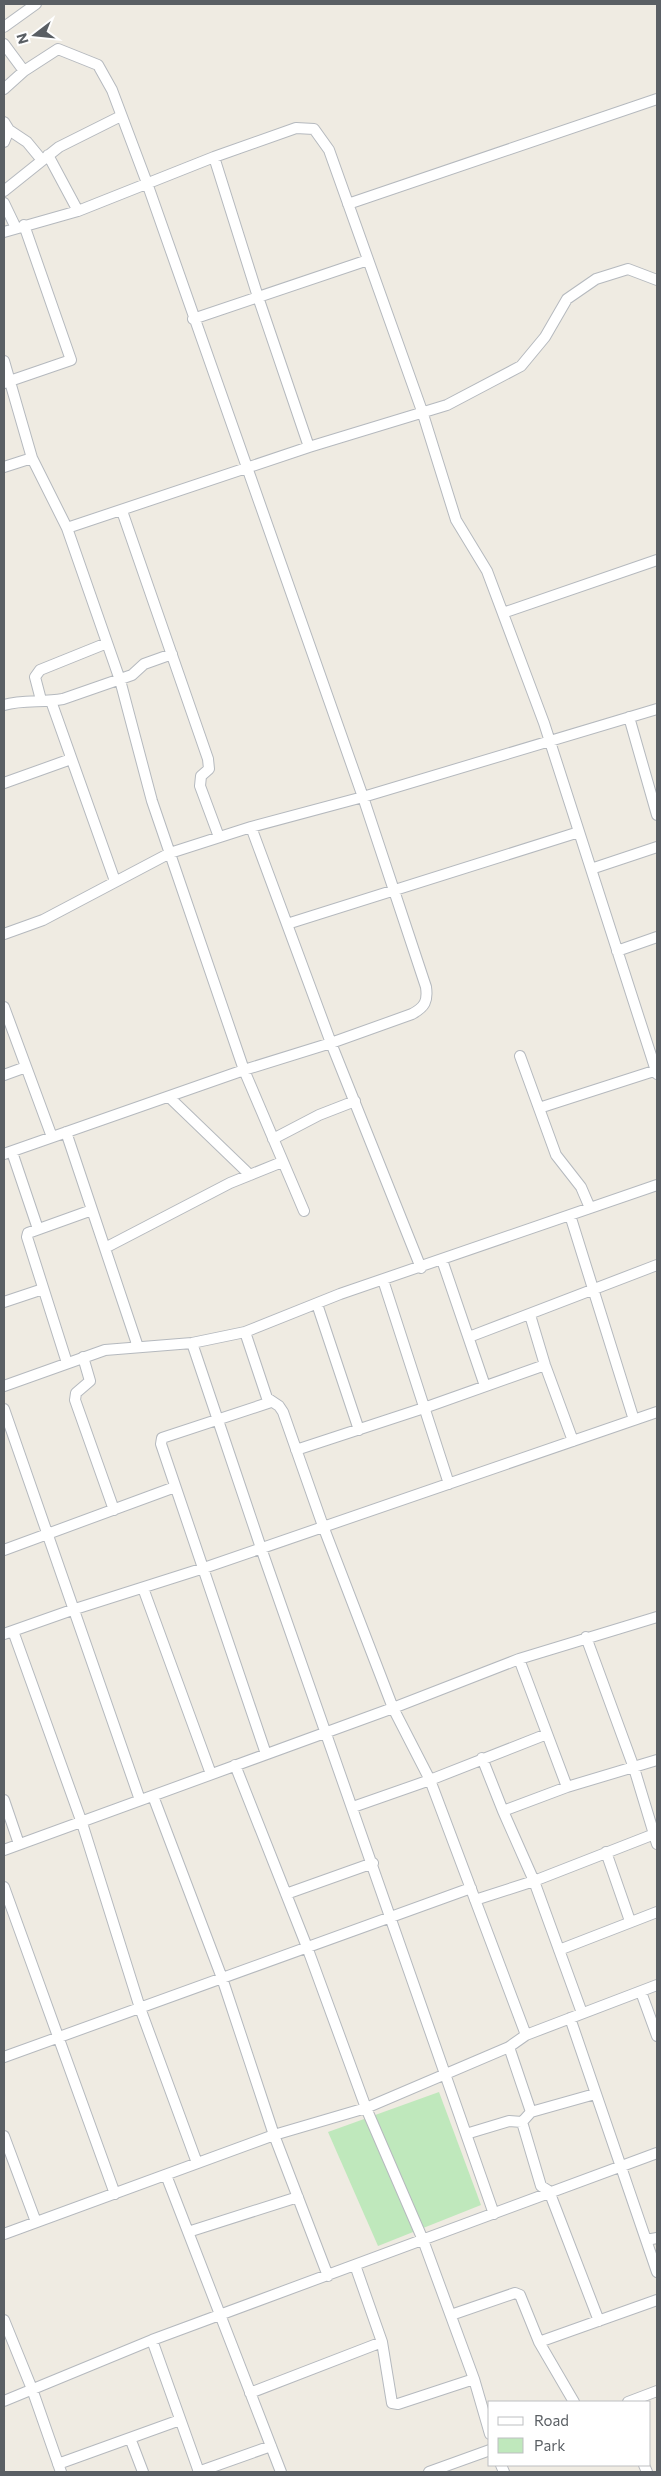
<svg xmlns="http://www.w3.org/2000/svg" width="661" height="2476" viewBox="0 0 661 2476" font-family="Commissioner,sans-serif">
  <style>
    .green { fill: #bfe8bc }
    .lines { fill: none; stroke-linecap: round; stroke-linejoin: round }
    .minor-casing { stroke: #b5b9be; stroke-width: 12 }
    .minor { stroke: #fff; stroke-width: 10 }
  </style>
  <rect width="100%" height="100%" fill="#efebe2"/>
  <path class="green" d="M439 2092 481 2205 378 2246 328 2132Z"/>
  <g class="lines">
    <defs>
      <path id="minor" d="M4 27 36 4
        M4 44 24 71
        M4 89 24 71 58 49 98 65 112 90 147 183 363 797 426 987C428 1001 425 1007 412 1014L331 1043 244 1070 4 1154
        M4 122 9 130 27 142 41 159
        M4 142 9 130
        M48 155 78 211
        M214 157 258 297 309 447
        M4 191 59 147 121 116
        M4 203 16 228
        M348 204 657 99
        M4 232 78 211 214 157 296 128 314 129 329 150 422 411 456 520 487 571 544 723 657 1074
        M193 319 368 260
        M4 361 32 458 67 528 120 680 152 801 244 1070 304 1211
        M4 383 71 360 24 225
        M4 467 32 458
        M122 511 208 759 209 769 201 776 200 786 219 837
        M67 528 309 447 447 405 521 366 545 337 567 299 596 279 628 269 657 280
        M503 613 657 560
        M41 700 35 677 40 670 107 643
        M51 701 115 881
        M4 705C23 699 43 703 63 699L132 675 144 664 172 654
        M629 717 657 815
        M4 783 71 759
        M251 827 331 1043 421 1268
        M591 869 657 847
        M287 924 579 832
        M4 934 43 920 170 853 251 827 363 797 657 709
        M617 951 657 937
        M4 1007 52 1137
        M520 1056 556 1155 581 1187 590 1208
        M4 1075 26 1067
        M169 1097 250 1175
        M539 1108 657 1070
        M66 1132 138 1347
        M273 1139 319 1115 355 1101
        M12 1152 38 1229
        M570 1215 634 1420
        M105 1248 230 1183 282 1162
        M442 1260 485 1386
        M383 1280 449 1484
        M4 1302 43 1289
        M317 1304 359 1430
        M530 1315 545 1365 573 1441
        M245 1332 267 1398 279 1406 283 1412 323 1526 393 1708 430 1780 526 2035
        M469 1337 657 1265
        M192 1343 261 1548 494 2214
        M83 1357 90 1381 76 1393 75 1400 114 1510
        M67 1363 27 1237 28 1233 92 1210
        M4 1386 105 1350 192 1343 245 1332 340 1294 657 1185
        M4 1409 140 1800
        M296 1450 424 1408 545 1365
        M4 1550 175 1487
        M143 1588 211 1774
        M13 1631 82 1823 140 2008 197 2163
        M4 1634 72 1610 204 1568 657 1412
        M586 1637 634 1768 657 1844
        M519 1659 567 1787
        M266 1754 161 1444 162 1438 271 1402
        M482 1758 503 1811
        M235 1765 307 1947 366 2108 423 2240 474 2379 490 2434
        M153 1796 222 1978 274 2135 328 2276
        M4 1800 19 1844
        M353 1807 430 1780 547 1734
        M4 1850 393 1708 519 1659 657 1617
        M606 1852 630 1921
        M4 1887 115 2194
        M286 1894 373 1863
        M475 1900 534 1881 657 1833
        M559 1950 657 1912
        M641 1992 657 2036
        M582 2013 534 1881 503 1811 567 1787 657 1760
        M570 2018 657 2272
        M509 2047 531 2112
        M4 2057 471 1888
        M522 2122 541 2186 549 2191 599 2321
        M466 2134 509 2121 522 2122 531 2112 595 2094
        M4 2136 36 2222
        M166 2175 281 2472
        M188 2232 298 2197
        M4 2234 274 2135 366 2108 509 2047 526 2035 657 1985
        M646 2240 657 2238
        M355 2265 382 2342 392 2403 398 2404 474 2379
        M451 2315 515 2293 520 2295 539 2342 574 2402
        M4 2320 32 2389 61 2472
        M152 2340 199 2472
        M539 2342 657 2300
        M250 2393 382 2342
        M4 2401 152 2340 657 2153
        M628 2402 657 2391
        M130 2438 143 2472
        M58 2464 180 2420
        M501 2465 504 2472
        M644 2465 647 2472
        M198 2472 271 2446
        M429 2472 490 2450"/>
    </defs>
    <use href="#minor" class="minor-casing"/>
    <use href="#minor" class="minor"/>
  </g>
  <rect width="661" height="2476" fill="none" stroke="#5a5f64" stroke-width="10"/>
  <rect x="488" y="2401" width="162" height="65" fill="#ffffff" stroke="#bdbfc1"/>
  <rect x="498" y="2417" width="25" height="8" fill="#ffffff" stroke="#bdbfc1"/>
  <text x="534" y="2426" font-size="15" fill="#5a5f64">Road</text>
  <rect x="498" y="2438" width="25" height="15" fill="#bfe8bc" stroke="#bdbfc1"/>
  <text x="534" y="2451" font-size="15" fill="#5a5f64">Park</text>
  <g transform="translate(35 35) rotate(254)" stroke="#ffffff" stroke-width="4" paint-order="stroke">
  <path d="M0-4L9 19L0 12L-9 19Z" fill="#5a5f64"/>
  <text y="-8" font-size="14" font-weight="bold" text-anchor="middle" fill="#5a5f64">N</text>
  </g>
</svg>
